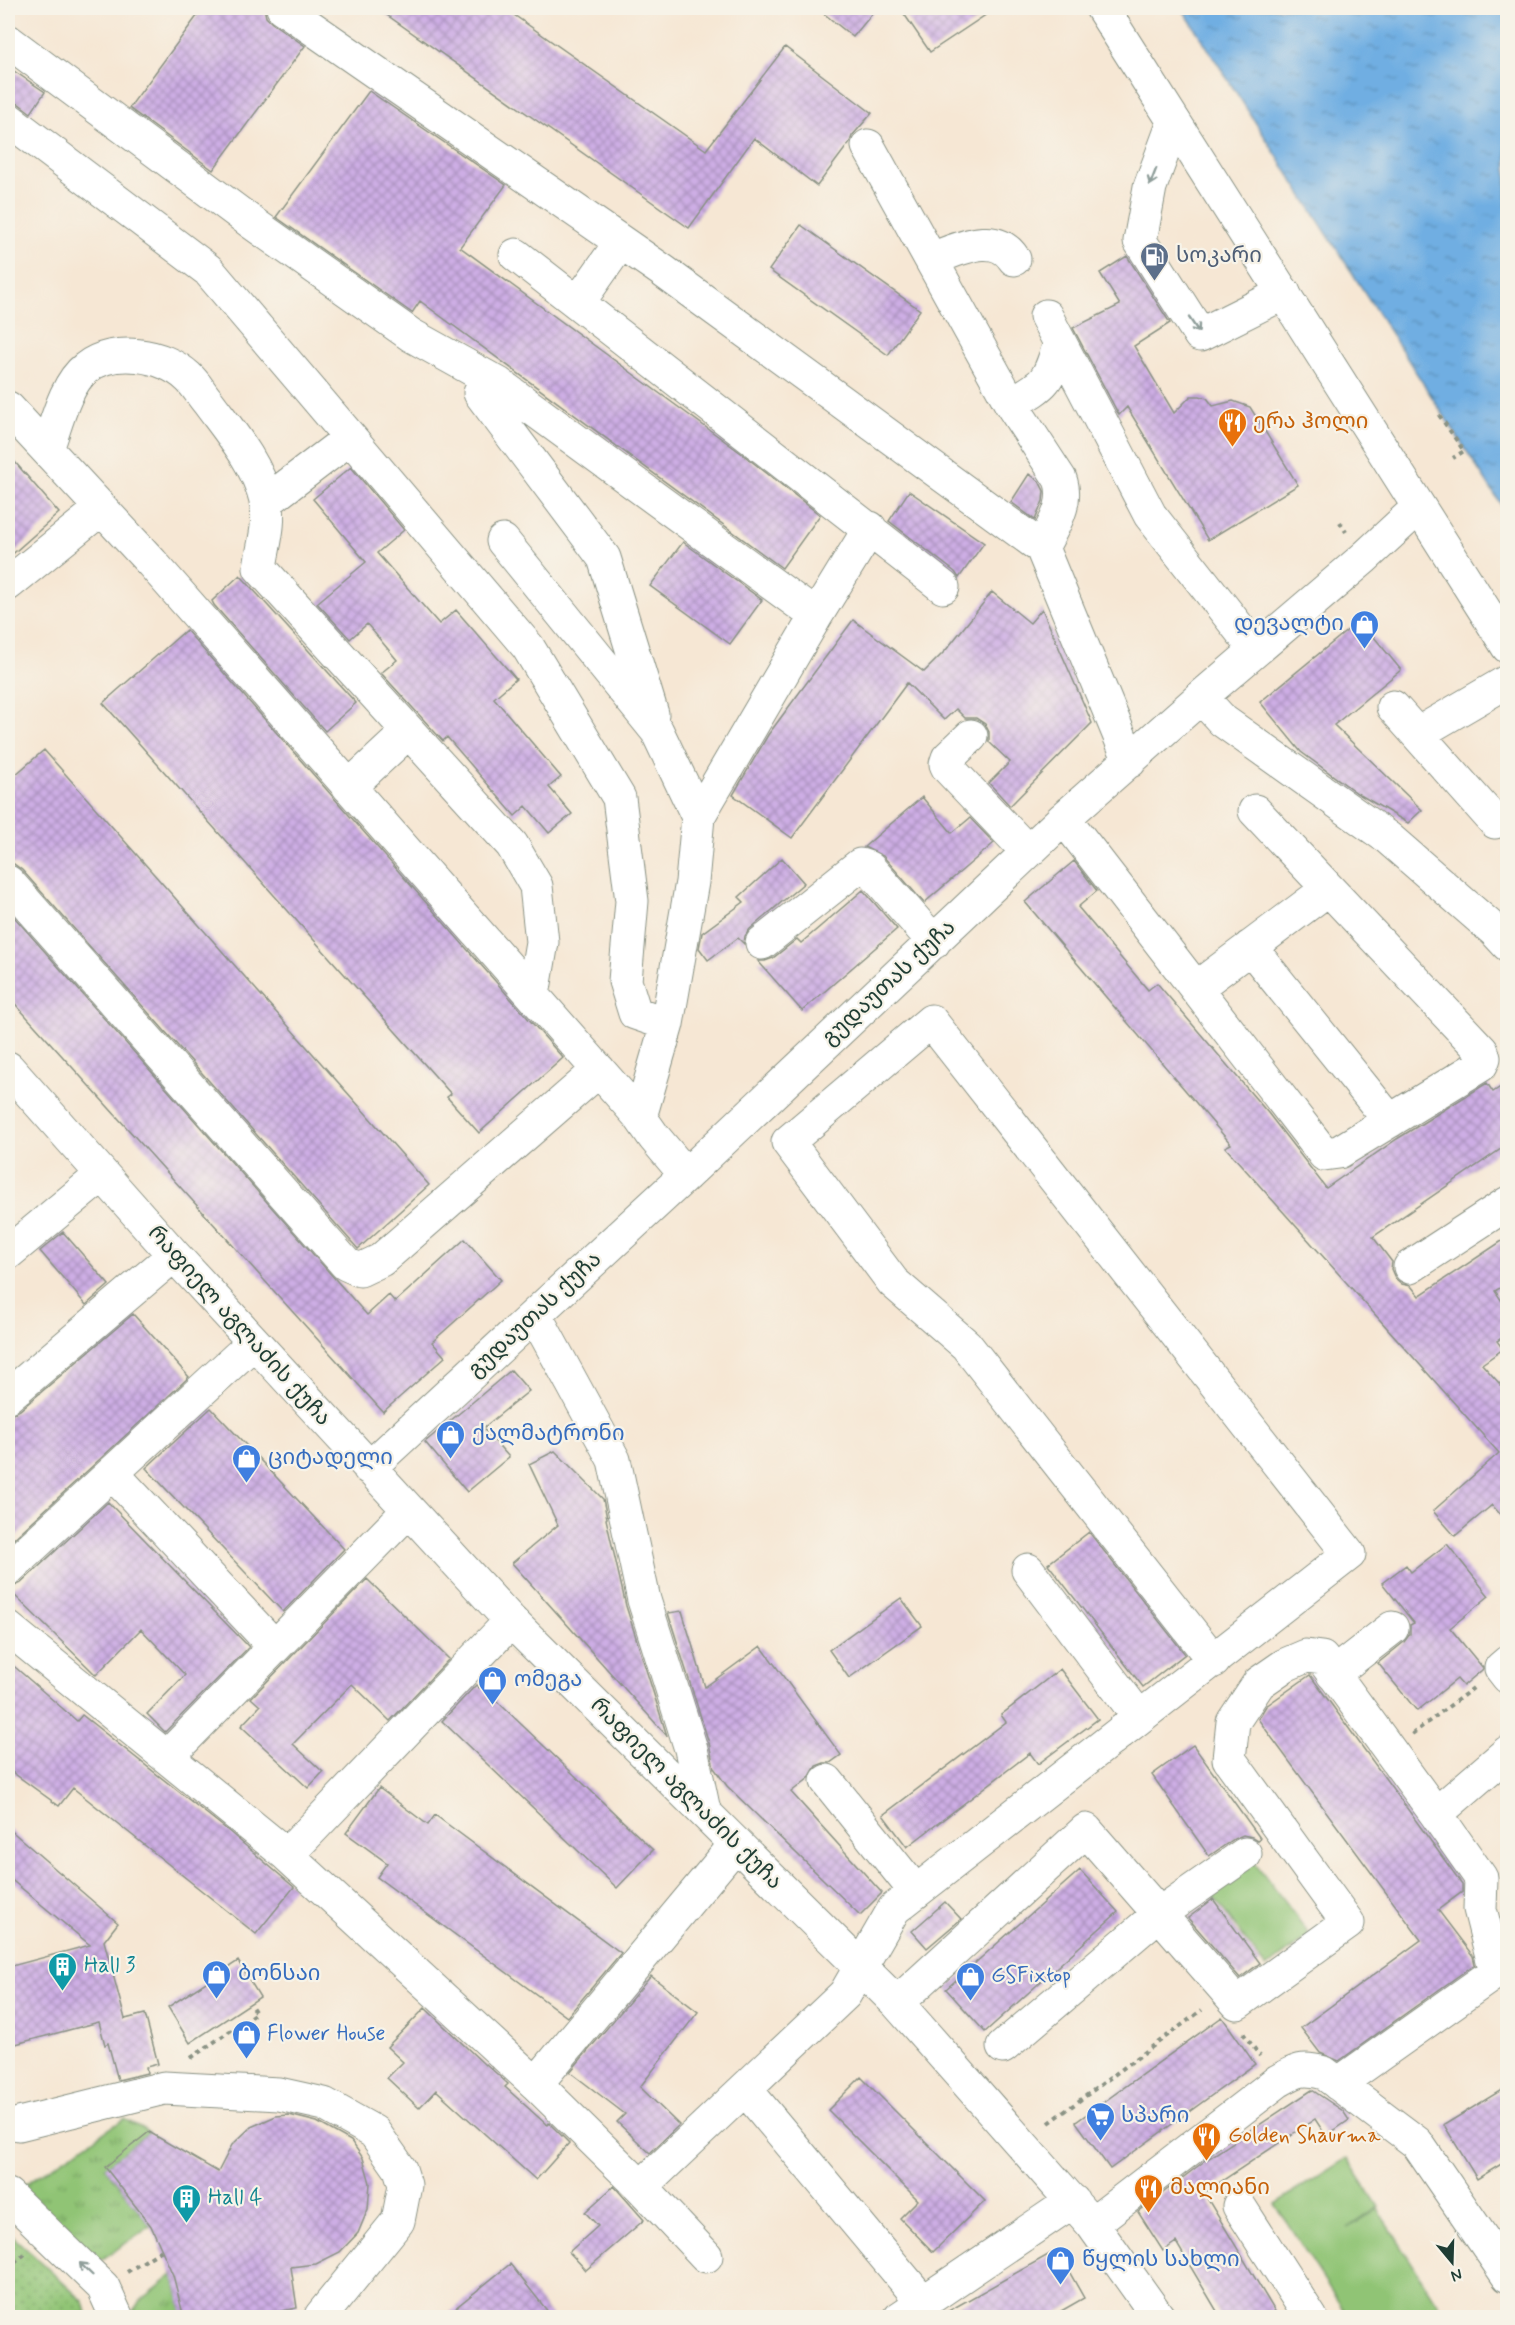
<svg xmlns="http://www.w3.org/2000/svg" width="1515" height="2325" viewBox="0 0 1515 2325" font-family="Mynerve,'Noto Sans Georgian',sans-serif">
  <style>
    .grass { fill: url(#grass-tufts); stroke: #588054; stroke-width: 1.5 }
    .park { fill: url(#park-dots); stroke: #588054; stroke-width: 1.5 }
    .pitch { fill: #90c475; stroke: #588054; stroke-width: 1.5 }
    .water { fill: url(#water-ripples); stroke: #48768b; stroke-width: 1.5 }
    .building { fill: url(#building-cross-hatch) }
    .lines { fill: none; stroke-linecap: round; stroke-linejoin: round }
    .minor-casing { stroke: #8a9284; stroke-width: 35 }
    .major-casing { stroke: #8a9284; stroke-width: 35 }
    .path { stroke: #8a9284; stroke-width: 4; stroke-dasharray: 4.5 4.5; stroke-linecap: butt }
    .minor { stroke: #fff; stroke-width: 33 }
    .major { stroke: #fff; stroke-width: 33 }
    .oneway { stroke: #8f9e9a }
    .labels { text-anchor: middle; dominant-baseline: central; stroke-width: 4.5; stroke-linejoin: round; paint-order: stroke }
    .service-label { font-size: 22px; fill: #4e5e75; stroke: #f7f3e8; text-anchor: start }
    .food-label { font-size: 22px; fill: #c56008; stroke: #f7f3e8; text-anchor: start }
    .shop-label { font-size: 22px; fill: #366cbe; stroke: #f7f3e8; text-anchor: start }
    .street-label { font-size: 22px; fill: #1f3d34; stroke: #f7f3e8 }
    .culture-label { font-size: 22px; fill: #0d838f; stroke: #f7f3e8; text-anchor: start }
  </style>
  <defs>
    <pattern id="grass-tufts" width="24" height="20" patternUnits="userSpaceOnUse" patternTransform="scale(1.5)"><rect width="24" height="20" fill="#90c475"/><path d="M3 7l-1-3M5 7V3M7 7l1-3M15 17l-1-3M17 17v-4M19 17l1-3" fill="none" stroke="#75a061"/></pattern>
    <pattern id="park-dots" width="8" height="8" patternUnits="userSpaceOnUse" patternTransform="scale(1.5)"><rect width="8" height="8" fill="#90c475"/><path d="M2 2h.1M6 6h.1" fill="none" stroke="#75a061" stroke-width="1.8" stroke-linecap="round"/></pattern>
    <pattern id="water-ripples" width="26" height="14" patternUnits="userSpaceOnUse" patternTransform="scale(1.5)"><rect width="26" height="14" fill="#70aee2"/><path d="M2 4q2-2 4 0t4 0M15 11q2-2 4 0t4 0" fill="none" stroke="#5b8fb8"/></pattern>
    <pattern id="building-cross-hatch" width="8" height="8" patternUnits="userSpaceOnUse" patternTransform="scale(1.5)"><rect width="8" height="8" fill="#ceaee5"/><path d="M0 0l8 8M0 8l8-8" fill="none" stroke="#a78fba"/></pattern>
  </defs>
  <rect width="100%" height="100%" fill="#f7f3e8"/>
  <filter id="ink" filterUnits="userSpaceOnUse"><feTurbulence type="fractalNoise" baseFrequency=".0167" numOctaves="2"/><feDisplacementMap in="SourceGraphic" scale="12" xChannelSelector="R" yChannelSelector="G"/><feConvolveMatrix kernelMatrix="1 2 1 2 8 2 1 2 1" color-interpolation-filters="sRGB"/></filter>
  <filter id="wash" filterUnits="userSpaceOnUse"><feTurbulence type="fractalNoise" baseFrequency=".008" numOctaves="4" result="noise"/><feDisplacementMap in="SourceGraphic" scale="24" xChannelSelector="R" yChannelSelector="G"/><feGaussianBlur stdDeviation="1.35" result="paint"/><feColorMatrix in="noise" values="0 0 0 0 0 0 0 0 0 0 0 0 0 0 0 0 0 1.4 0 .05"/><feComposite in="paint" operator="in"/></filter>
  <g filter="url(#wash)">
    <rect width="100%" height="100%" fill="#f6e7d4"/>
    <path class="grass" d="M124 2119 149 2132 105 2167 151 2226 95 2264 19 2188Z
      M173 2275 184 2317H131V2315L139 2302Z"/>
    <path class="park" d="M8 2232 84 2302 88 2317H8Z"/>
    <path class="pitch" d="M1250 1856 1310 1935 1266 1968 1207 1888Z
      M1347 2158 1379 2207 1348 2228 1378 2209 1444 2314 1439 2317H1348L1275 2204Z"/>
    <path class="water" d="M1182 8H1507V514Z"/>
    <g id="blocks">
      <path class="building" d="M203 8H264L266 17 272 23 305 46 213 170 129 108Z
        M377 8H504L706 150 785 47 872 113 852 136 850 142 817 186 754 138 689 228Z
        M817 8H877L853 37Z
        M900 8H996L930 52Z
        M8 67 45 92 31 113 19 104 8 101Z
        M369 91 506 185 460 247 741 453 820 515 782 568 420 301 412 313 276 217Z
        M801 225 920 310 888 355 769 270Z
        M1127 256 1170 323 1134 346 1174 413 1191 396H1200L1207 398 1213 406 1233 401 1250 407 1298 485 1208 540 1127 407 1119 415 1073 328 1120 305 1100 273Z
        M8 454 59 513 8 558Z
        M351 467 404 530 377 553 439 624 456 610 516 679 494 698 561 777 549 787 572 814 549 833 526 806 515 816 447 737 443 741 381 673 397 660 367 624 350 639 317 603 366 562 313 499Z
        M1029 474 1039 481 1044 491 1043 501 1035 520 1011 502Z
        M909 491 984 543 959 578 955 572 889 521Z
        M683 542 762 600 730 644 650 586Z
        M240 575 356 703 325 731 214 605 212 601Z
        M992 592 1030 623 1042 609 1092 723 1010 806 989 783 1010 762 989 742V732L985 724 976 718H965L956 709 944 720 907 683 792 838 733 795 768 735 853 620 924 672 946 650Z
        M1360 620 1401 670 1334 725 1422 810 1408 823 1357 793 1301 752 1260 702Z
        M186 630 563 1058 479 1133 447 1097 451 1094 103 703Z
        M44 750 429 1185 358 1249 22 870 14 864H8V781Z
        M922 797 952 833 970 818 994 843 924 903 883 856 864 847Z
        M782 858 804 883 750 929 745 936 744 944 738 938 708 960 699 948 702 933 744 902 739 897Z
        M1074 861 1097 891 1078 907 1148 990 1157 983 1268 1113 1326 1188 1397 1139 1487 1083 1493 1092 1508 1082V1144L1373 1237 1392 1262 1391 1269 1395 1278 1402 1284 1411 1286 1419 1296 1508 1237V1283L1495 1291 1508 1310V1334L1497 1341 1503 1349 1482 1364 1508 1393V1523L1492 1505 1455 1536 1433 1511 1499 1453 1225 1147 1231 1144 1025 902Z
        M863 890 897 929 802 1011 758 961H765L773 958 797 939 801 943Z
        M8 910 367 1315 389 1295 395 1302 465 1239 501 1280 432 1342 445 1357 383 1412 8 996Z
        M63 1232 109 1285 86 1305 40 1251Z
        M133 1314 189 1377 8 1544V1416L20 1410Z
        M511 1370 529 1391 483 1428 509 1457 467 1492 425 1442Z
        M211 1408 344 1549 283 1612 146 1468Z
        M555 1451 603 1499 607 1518 606 1519 626 1606 667 1736 512 1563 558 1525 529 1464Z
        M108 1502 249 1647 165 1732 147 1714 185 1675 141 1629 96 1675 8 1589 21 1583Z
        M1089 1532 1185 1654 1143 1687 1048 1564Z
        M1447 1544 1489 1596 1450 1628 1483 1668 1482 1670 1463 1686 1457 1679 1417 1711 1378 1663 1404 1642 1410 1634V1625L1414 1623 1382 1583 1406 1565 1411 1572Z
        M367 1579 449 1659 390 1721 352 1684 293 1744 323 1772 308 1788 241 1726 260 1706 251 1698Z
        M901 1598 922 1626 849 1678 829 1650Z
        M682 1611 705 1687 761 1646 841 1755 830 1763H824L816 1766 809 1778 791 1792 882 1893 860 1915 727 1786 714 1768 709 1743 668 1613Z
        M8 1661 77 1721 82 1715 226 1829 294 1887 256 1934 73 1788 59 1806 8 1769Z
        M1060 1669 1098 1719 1038 1764 1030 1753 907 1847 883 1815 1006 1722 1001 1715Z
        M1310 1675 1462 1884V1892L1438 1910 1473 1956 1475 1964 1339 2061 1320 2053 1301 2028 1421 1940 1258 1719 1266 1706Z
        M476 1685 479 1688 481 1686 653 1850 617 1888 442 1721Z
        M1193 1745 1260 1838 1257 1840 1252 1837 1243 1835 1234 1839 1209 1856 1152 1775Z
        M379 1788 428 1825 435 1815 621 1953 567 2017 377 1877 387 1863 346 1833Z
        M8 1828 118 1923 104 1941 125 2019 145 2014 158 2064 146 2067 147 2073 118 2080 108 2043 105 2045 99 2022 8 2046V1967L90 1945 8 1877Z
        M1080 1870 1118 1912 985 2032 946 1989Z
        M1213 1899 1260 1963 1240 1978 1188 1918Z
        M945 1902 961 1919 927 1948 912 1931Z
        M238 1961 260 1997 190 2043 168 2007Z
        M651 1976 698 2012 640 2087 679 2125 650 2153 617 2122 625 2114 570 2072Z
        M425 2008 485 2065 486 2064 508 2084 505 2087 547 2125 549 2123 569 2143 536 2180 436 2090 419 2108 387 2078 403 2062 387 2047Z
        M1222 2017 1255 2064 1110 2169 1076 2122Z
        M861 2077 985 2201 933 2252 900 2218 918 2200 828 2110Z
        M1508 2086V2160L1477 2179 1444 2125Z
        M1312 2090 1343 2111 1349 2120 1326 2136 1315 2119 1204 2193 1279 2318H1221L1176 2242 1163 2251 1138 2212 1206 2160Z
        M289 2115 317 2122 351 2141 363 2158 370 2183 368 2209 358 2233 340 2252 316 2264 291 2267 297 2308 260 2315 261 2318H184L173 2275 151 2226 105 2167 149 2132 218 2172 232 2145 251 2127 276 2116Z
        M614 2186 644 2220 586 2270 569 2252 598 2226 585 2212Z
        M1057 2250 1084 2298 1049 2318H936Z
        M510 2264 553 2318H443Z"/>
    </g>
  </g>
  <g filter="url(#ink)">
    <use href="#blocks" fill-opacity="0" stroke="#8a9284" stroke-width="1.5"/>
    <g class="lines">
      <defs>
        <path id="minor" d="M283 8 663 271 1042 548 1130 761
          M8 41 251 222 411 335 499 384 816 616
          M8 119 208 270 528 647 619 798 632 901 625 981 635 1013 667 1024
          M1174 122 1150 187 1140 241 1200 335 1284 293
          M868 146 1011 404 1060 479C1069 504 1053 525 1042 548
          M516 255 943 587
          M931 259C958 250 995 229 1014 259
          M578 303 621 242
          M1046 316 1150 515 1256 650
          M480 393 604 558 652 714
          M1011 404C1048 382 1047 383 1060 343
          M8 408 152 563 640 1117
          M47 449C56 425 65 384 86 368 113 346 164 354 188 377 196 384 201 394 208 402 230 432 257 463 266 500 271 524 263 545 260 568L512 845 536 886 542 942 533 995
          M266 502 350 438
          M503 541 657 731 698 817 692 882 667 1024 640 1117 654 1137 686 1175
          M8 584 101 509
          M1201 697 1223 721 1388 838 1495 931 1508 945
          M1393 707 1495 822
          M1417 734 1508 681
          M971 736 948 758 946 764 948 768 1028 852
          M349 787 408 732
          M698 817 816 616 870 528
          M1064 818 1321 1150 1324 1154 1339 1152 1481 1065 1484 1058 1482 1051 1255 811
          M8 882 346 1264 360 1270 381 1260 599 1070
          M762 943 860 865 869 868 934 942
          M1250 947 1390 1121
          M1196 988 1328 889
          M8 1068 174 1255 511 1621 897 2003 1092 2224 1159 2318
          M8 1253 102 1175
          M1410 1267 1508 1203
          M535 1315 614 1460 644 1600 691 1749 704 1811
          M8 1396 174 1255
          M369 1468 686 1175 1064 818 1201 697 1364 558 1418 508
          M112 1473 275 1647
          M8 1569 254 1342
          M1028 1570 1139 1717
          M8 1628 287 1855 536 2084 641 2187 706 2256
          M1508 1662 1501 1668 1508 1677
          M1333 1674 1392 1628
          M167 1757 408 1511
          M827 1781 916 1892
          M287 1855 511 1621
          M897 2003 1086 1830 1237 2003 1348 1923 1229 1759 1233 1722 1259 1683 1285 1665 1306 1656 1322 1658 1436 1814
          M1003 2047 1159 1914 1245 1854
          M536 2084 736 1844
          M1338 2084 1496 1972 1480 1909 1481 1878 1436 1814 1508 1752
          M746 2090 923 2302
          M19 2124 164 2088 279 2094 324 2104 374 2132 400 2169 405 2185 398 2221 321 2316
          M641 2187 845 1994 894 1909 1349 1554 931 1021 788 1142 893 1282 966 1345 1214 1661
          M8 2195 103 2287 117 2318
          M1239 2206 1311 2318
          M1092 2224 1278 2081C1297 2070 1302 2067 1324 2073L1417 2143 1508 2276
          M900 2318 1073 2201"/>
        <path id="major" d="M1102 8 1508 647"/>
      </defs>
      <use href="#minor" class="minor-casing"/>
      <use href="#major" class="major-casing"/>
      <path class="path" d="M1439 415 1464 451 1453 458
        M1340 522 1346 532
        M1412 1734 1476 1686
        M1243 2033 1260 2056
        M191 2058 256 2013 250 2004
        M1049 2123 1202 2010
        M8 2269 26 2253
        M127 2272 162 2250"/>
      <use href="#minor" class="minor"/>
      <use href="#major" class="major"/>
    </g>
    <defs><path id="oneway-shaft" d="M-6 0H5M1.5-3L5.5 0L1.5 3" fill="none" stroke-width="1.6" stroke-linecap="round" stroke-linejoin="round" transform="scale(1.5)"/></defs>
    <g class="oneway">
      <use href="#oneway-shaft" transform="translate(1153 177) rotate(111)"/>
      <use href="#oneway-shaft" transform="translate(1194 325) rotate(56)"/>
      <use href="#oneway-shaft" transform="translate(86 2269) rotate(-136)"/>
    </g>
  </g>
  <defs>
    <symbol id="fuel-pin" viewBox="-11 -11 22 30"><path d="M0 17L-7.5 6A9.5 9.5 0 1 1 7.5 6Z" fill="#5c6f8a" stroke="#f7f3e8"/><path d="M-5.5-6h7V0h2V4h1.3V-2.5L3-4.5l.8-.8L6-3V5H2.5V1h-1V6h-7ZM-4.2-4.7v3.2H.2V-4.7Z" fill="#fff"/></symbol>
    <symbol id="restaurant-pin" viewBox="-11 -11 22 30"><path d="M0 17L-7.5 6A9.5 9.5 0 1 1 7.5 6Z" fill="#e8710a" stroke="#f7f3e8"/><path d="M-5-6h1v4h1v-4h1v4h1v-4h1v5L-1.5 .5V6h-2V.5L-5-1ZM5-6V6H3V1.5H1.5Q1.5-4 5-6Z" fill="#fff"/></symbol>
    <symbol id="shop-pin" viewBox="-11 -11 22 30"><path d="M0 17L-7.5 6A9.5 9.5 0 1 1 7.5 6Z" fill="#3f7fe0" stroke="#f7f3e8"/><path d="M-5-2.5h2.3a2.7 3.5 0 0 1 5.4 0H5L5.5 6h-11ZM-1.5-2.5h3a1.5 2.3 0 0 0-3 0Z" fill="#fff"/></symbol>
    <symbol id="building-pin" viewBox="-11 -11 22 30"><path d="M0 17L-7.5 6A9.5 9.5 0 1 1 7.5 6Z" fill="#0f9aa8" stroke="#f7f3e8"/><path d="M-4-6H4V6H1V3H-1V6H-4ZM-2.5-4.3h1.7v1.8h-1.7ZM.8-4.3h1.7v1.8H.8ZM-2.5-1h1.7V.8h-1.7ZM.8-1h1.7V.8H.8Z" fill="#fff"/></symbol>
    <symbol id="supermarket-pin" viewBox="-11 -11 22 30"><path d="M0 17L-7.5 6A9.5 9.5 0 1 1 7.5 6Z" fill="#3f7fe0" stroke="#f7f3e8"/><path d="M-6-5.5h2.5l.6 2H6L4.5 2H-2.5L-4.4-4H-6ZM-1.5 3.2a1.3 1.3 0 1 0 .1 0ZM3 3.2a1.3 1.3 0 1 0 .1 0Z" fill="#fff"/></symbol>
  </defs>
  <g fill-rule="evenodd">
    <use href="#fuel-pin" x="1138" y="240" width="33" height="45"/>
    <use href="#restaurant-pin" x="1216" y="406" width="33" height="45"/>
    <use href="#shop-pin" x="1348" y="608" width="33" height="45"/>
    <use href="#shop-pin" x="434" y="1418" width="33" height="45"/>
    <use href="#shop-pin" x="230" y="1442" width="33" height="45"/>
    <use href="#shop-pin" x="476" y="1664" width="33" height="45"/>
    <use href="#building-pin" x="46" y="1950" width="33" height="45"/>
    <use href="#shop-pin" x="200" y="1958" width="33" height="45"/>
    <use href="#shop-pin" x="954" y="1960" width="33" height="45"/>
    <use href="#shop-pin" x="230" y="2018" width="33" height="45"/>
    <use href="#supermarket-pin" x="1084" y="2100" width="33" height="45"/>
    <use href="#restaurant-pin" x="1190" y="2120" width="33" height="45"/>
    <use href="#restaurant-pin" x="1132" y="2172" width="33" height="45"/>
    <use href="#building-pin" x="170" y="2182" width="33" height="45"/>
    <use href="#shop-pin" x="1044" y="2244" width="33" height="45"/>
  </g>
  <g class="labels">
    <g class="service-label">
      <text x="1176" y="256">სოკარი</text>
    </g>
    <g class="food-label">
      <text x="1253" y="422">ერა ჰოლი</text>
      <text x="1228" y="2136">Golden Shaurma</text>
      <text x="1170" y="2188">მალიანი</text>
    </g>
    <g class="shop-label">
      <text x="1344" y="624" text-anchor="end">დევალტი</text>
      <text x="472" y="1434">ქალმატრონი</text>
      <text x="268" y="1458">ციტადელი</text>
      <text x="514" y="1680">ომეგა</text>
      <text x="238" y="1974">ბონსაი</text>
      <text x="991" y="1976">GSFixtop</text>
      <text x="267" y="2034">Flower House</text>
      <text x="1121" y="2116">სპარი</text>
      <text x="1082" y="2260">წყლის სახლი</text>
    </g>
    <g class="street-label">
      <text transform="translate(889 983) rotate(-43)">გუდაუთას ქუჩა</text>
      <text transform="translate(535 1315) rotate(-43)">გუდაუთას ქუჩა</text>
      <text transform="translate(239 1326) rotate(48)">რაფიელ აგლაძის ქუჩა</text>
      <text transform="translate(686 1794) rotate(45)">რაფიელ აგლაძის ქუჩა</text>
    </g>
    <g class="culture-label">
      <text x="84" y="1966">Hall 3</text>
      <text x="208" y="2198">Hall 4</text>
    </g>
  </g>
  <rect width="1515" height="2325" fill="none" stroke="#f7f3e8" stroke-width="30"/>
  <g transform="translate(1452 2262) rotate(161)" stroke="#f7f3e8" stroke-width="4.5" paint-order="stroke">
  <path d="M0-4.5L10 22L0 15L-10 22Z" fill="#1f3d34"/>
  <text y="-9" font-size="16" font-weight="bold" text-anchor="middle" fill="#1f3d34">N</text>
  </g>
</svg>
